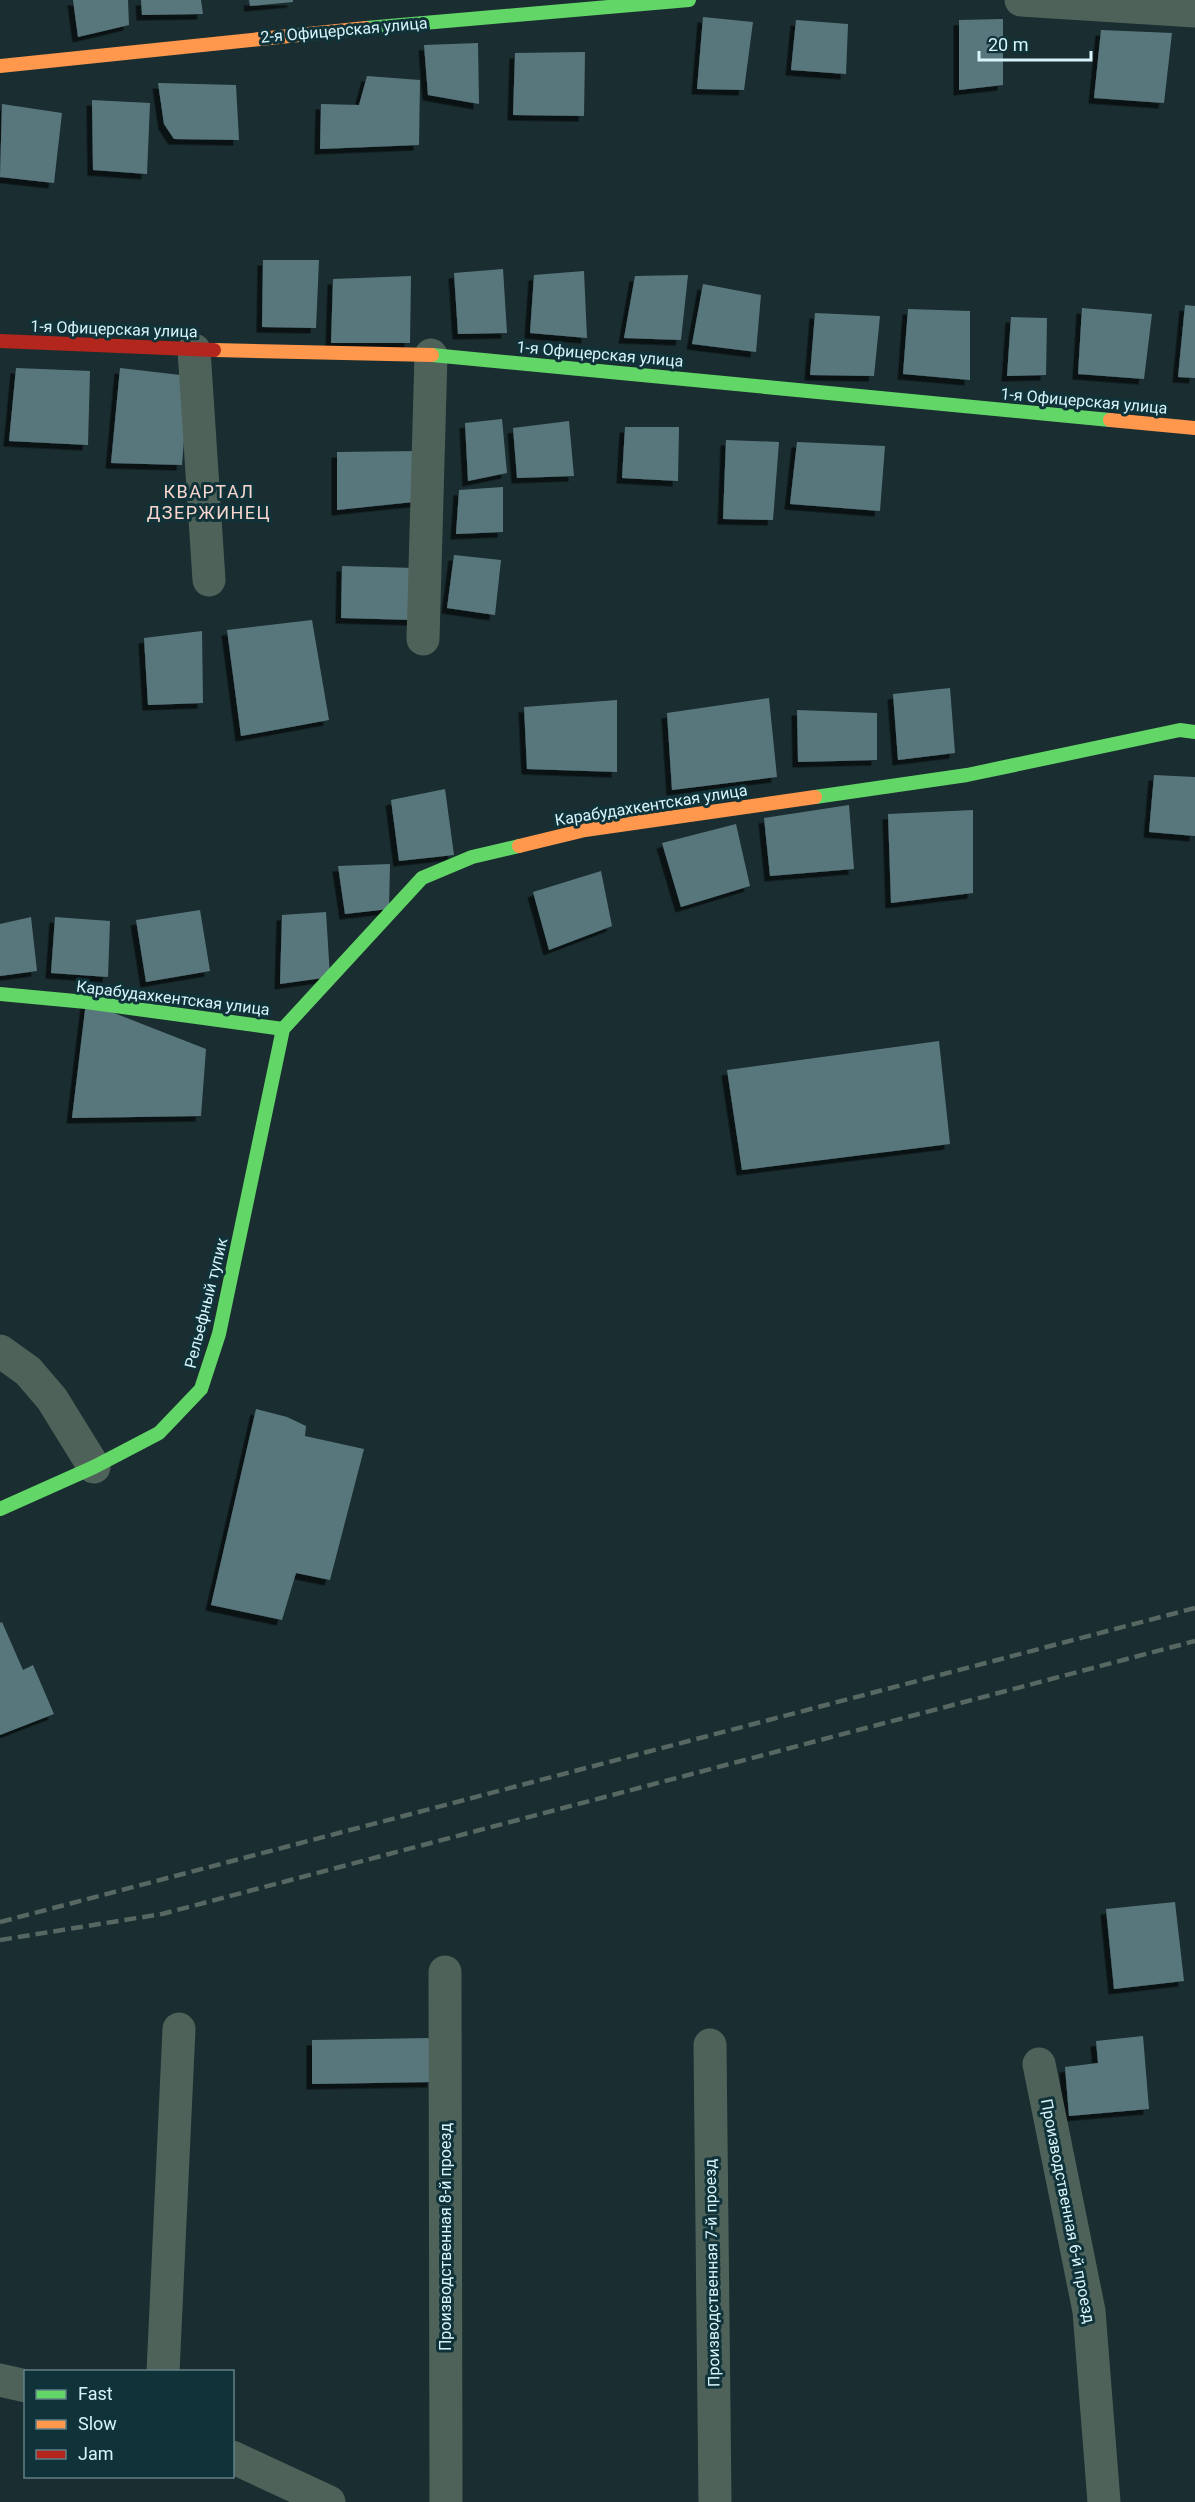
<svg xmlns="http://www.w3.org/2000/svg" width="1195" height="2502" viewBox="0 0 1195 2502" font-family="Roboto,sans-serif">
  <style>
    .building { fill: #59777d; filter: url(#shadow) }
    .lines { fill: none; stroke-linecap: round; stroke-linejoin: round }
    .street { stroke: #4f6259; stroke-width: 33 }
    .fast { stroke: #63d668; stroke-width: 14 }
    .slow { stroke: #ff974d; stroke-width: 14 }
    .jam { stroke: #b3261e; stroke-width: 14 }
    .rail { stroke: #576862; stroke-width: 4.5; stroke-dasharray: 12 6; stroke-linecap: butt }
    .labels { text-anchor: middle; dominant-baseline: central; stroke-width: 6; stroke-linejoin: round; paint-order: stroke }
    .street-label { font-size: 16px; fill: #d7f4fb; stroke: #10333a }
    .neighbourhood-label { font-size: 18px; letter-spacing: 1.5px; fill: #f8d6ce; stroke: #10333a }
  </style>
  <defs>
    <filter id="shadow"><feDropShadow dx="-5.5" dy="5.5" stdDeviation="0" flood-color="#0009"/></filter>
  </defs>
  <rect width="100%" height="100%" fill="#1a2d30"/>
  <path class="building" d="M73 0H128L129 25 78 37Z
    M141 0H201L203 14 142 15Z
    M249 0H293V2L250 6Z
    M703 17 753 22 744 90 697 89Z
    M1003 19V85L959 90V20Z
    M796 20 848 24 846 74 791 70Z
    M1101 30 1172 33 1164 103 1094 98Z
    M478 43 479 104 428 95 424 45Z
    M585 52 584 116 513 115 515 53Z
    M367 76 420 80 419 145 320 149 321 104 359 105Z
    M158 83 236 85 239 140 174 139 164 124Z
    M92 100 150 103 147 174 93 170Z
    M2 104 62 113 54 183 0 177Z
    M263 260H319L316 328 262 327Z
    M503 269 507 333 458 334 454 273Z
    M584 271 587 338 530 333 534 275Z
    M688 275 681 340 624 338 635 276Z
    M411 276 410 343H331L333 279Z
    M703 284 761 295 756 352 692 344Z
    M1185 305 1195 306V378L1178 377Z
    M1082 308 1152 314 1144 379 1078 374Z
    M908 309 970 311V380L903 374Z
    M815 313 880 316 874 376 810 375Z
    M1011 317 1047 318 1046 375 1007 376Z
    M16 368 90 371 88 445 9 441Z
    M120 368 189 376 182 465 111 463Z
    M502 419 507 473 468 481 465 423Z
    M569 421 574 476 517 478 513 428Z
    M625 427H679L678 481 622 478Z
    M726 440 779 442 773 520 723 519Z
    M797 442 885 446 880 511 790 504Z
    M420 451 423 501 337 510V452Z
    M503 487V532L456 534 459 490Z
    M454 555 501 560 495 615 447 608Z
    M342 566 416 568 414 620 341 618Z
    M312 620 329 720 241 736 227 630Z
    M202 631 203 703 148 705 144 638Z
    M950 688 955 753 898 760 893 694Z
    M769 698 777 777 672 790 667 713Z
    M617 700V772L527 769 524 707Z
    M797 710 877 713V760L798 762Z
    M1154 775 1195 777V836L1149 832Z
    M445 789 454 855 399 861 391 800Z
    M849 805 854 869 770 876 764 818Z
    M973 810V893L891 903 888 814Z
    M736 824 750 886 681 907 662 843Z
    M390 864 389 909 345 914 338 866Z
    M601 871 612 926 549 950 533 892Z
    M200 910 210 971 146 982 136 920Z
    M326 912 330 977 280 984 282 915Z
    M31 917 37 971 0 976V924Z
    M55 917 110 921 108 977 51 973Z
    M86 1002 206 1049 201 1116 72 1118Z
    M939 1041 950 1144 742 1170 727 1070Z
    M256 1409 287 1417 306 1426 305 1436 364 1449 330 1580 296 1573 282 1620 211 1605Z
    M2 1622 23 1670 33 1665 54 1714 0 1735V1623Z
    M1175 1902 1184 1981 1114 1989 1106 1909Z
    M1143 2036 1149 2109 1069 2116 1065 2067 1098 2063 1096 2041Z
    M432 2038 433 2082 312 2084V2040Z"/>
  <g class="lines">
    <path class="street" d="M1021 0 1195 11
      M194 350 209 580
      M423 639 431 355
      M0 1351 28 1371 52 1399 94 1467
      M445 1972 446 2502
      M710 2045 715 2502
      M1039 2064 1089 2311 1104 2502
      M163 2372 179 2029
      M0 2380 26 2386
      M232 2457 329 2502"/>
    <path class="fast" d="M366 28 689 0
      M432 355 1110 420
      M815 797 967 775 1180 730 1195 732
      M0 994 86 1002 283 1029 422 878 472 857 519 846
      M0 1509 94 1467 159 1433 201 1389 219 1334 283 1029"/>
    <path class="slow" d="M0 66 366 28
      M214 350 432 355
      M1110 420 1195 428
      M519 846 585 830 815 797"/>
    <path class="jam" d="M0 341 214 350"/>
    <path class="rail" d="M0 1922 1195 1608
      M0 1940 162 1914 1195 1641"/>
  </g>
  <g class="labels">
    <g class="street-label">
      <text transform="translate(344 30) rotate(-5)">2-я Офицерская улица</text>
      <text transform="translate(114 329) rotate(2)">1-я Офицерская улица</text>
      <text transform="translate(600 354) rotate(5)">1-я Офицерская улица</text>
      <text transform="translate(1084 401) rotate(5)">1-я Офицерская улица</text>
      <text transform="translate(651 805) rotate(-9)">Карабудахкентская улица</text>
      <text transform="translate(173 998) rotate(7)">Карабудахкентская улица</text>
      <text transform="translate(206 1303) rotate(-76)">Рельефный тупик</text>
      <text transform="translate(1068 2211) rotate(79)">Производственная 6-й проезд</text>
      <text transform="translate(445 2237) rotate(-90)">Производственная 8-й проезд</text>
      <text transform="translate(712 2273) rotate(-91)">Производственная 7-й проезд</text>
    </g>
    <g class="neighbourhood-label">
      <text x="209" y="491">КВАРТАЛ<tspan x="209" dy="21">ДЗЕРЖИНЕЦ</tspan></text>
    </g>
  </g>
  <rect x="24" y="2370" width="210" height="108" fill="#10333a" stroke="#608087" stroke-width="1.5"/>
  <rect x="36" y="2390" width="30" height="9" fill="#63d668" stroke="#608087" stroke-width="1.5"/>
  <text x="78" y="2400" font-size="18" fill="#d7f4fb">Fast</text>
  <rect x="36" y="2420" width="30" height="9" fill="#ff974d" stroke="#608087" stroke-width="1.5"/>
  <text x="78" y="2430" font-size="18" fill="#d7f4fb">Slow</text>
  <rect x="36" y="2450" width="30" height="9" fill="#b3261e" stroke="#608087" stroke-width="1.5"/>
  <text x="78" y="2460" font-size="18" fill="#d7f4fb">Jam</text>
  <path d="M979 51v9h112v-9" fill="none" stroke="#d7f4fb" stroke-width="3"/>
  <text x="988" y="51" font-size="18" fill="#d7f4fb" stroke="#10333a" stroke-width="4.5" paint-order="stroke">20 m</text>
</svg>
